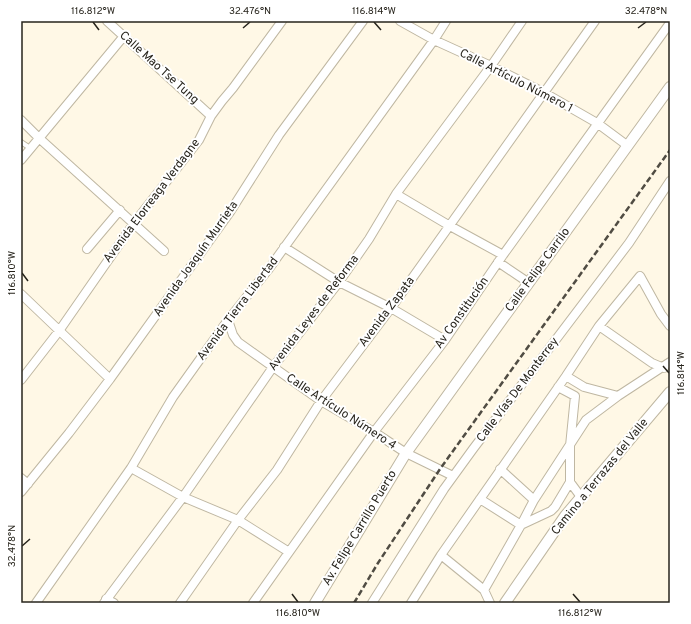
<svg xmlns="http://www.w3.org/2000/svg" width="691" height="624" viewBox="0 0 691 624" font-family="Overpass,sans-serif">
  <style>
    .lines { fill: none; stroke-linecap: round; stroke-linejoin: round }
    .service-casing { stroke: #bfb7a2; stroke-width: 6 }
    .minor-casing { stroke: #bfb7a2; stroke-width: 10 }
    .tertiary-casing { stroke: #bfb7a2; stroke-width: 12 }
    .service { stroke: #fff; stroke-width: 4 }
    .minor { stroke: #fff; stroke-width: 8 }
    .tertiary { stroke: #fff; stroke-width: 10 }
    .rail { stroke: #504c43; stroke-width: 2.5; stroke-dasharray: 6 3; stroke-linecap: butt }
    .ticks { fill: none; stroke: #27241c; stroke-width: 1.5 }
    .labels { text-anchor: middle; dominant-baseline: central; stroke-width: 4; stroke-linejoin: round; paint-order: stroke }
    .street-label { font-size: 12px; fill: #27241c; stroke: #fff }
    .neatline { fill: none; stroke: #27241c; stroke-width: 1.5 }
    .ticks-label { font-size: 10px; text-anchor: middle; fill: #27241c }
  </style>
  <rect width="100%" height="100%" fill="#fff8e6"/>
  <g class="lines">
    <defs>
      <path id="service" d="M21 142 30 148"/>
      <path id="minor" d="M107 21 211 116
        M400 21 434 40 491 66 543 92 597 123 628 146
        M21 120 39 138 164 251
        M21 160 124 36
        M396 194 450 226 503 255
        M284 247 339 282 391 308 445 340
        M87 249 120 210
        M498 262 529 283
        M21 294 110 379
        M228 320 233 335 238 342 321 401 374 432 406 453 453 476
        M599 326 652 363 664 368
        M566 376 584 387 618 396 670 362
        M21 380 59 331 134 223 199 140 211 116 222 101 233 88 282 21
        M558 387 575 396 570 446V482
        M131 468 183 497 238 520 289 552
        M500 469 534 500
        M21 478 28 484
        M21 492 69 433 110 379 230 212 279 135 363 21
        M480 499 521 525 534 500 586 420 618 396
        M441 555 484 590
        M106 599 114 603
        M36 603 131 468 173 397 228 320 268 270 434 40 446 21
        M104 603 183 497 273 367 339 282 369 239 396 194 491 66 522 21
        M180 603 238 520 277 470 321 401 391 308 595 21
        M253 603 374 432 445 340 503 255 670 23
        M372 603 444 489 473 449 629 243 670 181
        M411 603 441 555 566 376 599 326 640 276 661 314 670 326
        M490 603 484 590 521 525 551 511 555 507 570 482 581 497"/>
      <path id="tertiary" d="M315 603 406 453 670 87
        M505 603 565 516 670 392"/>
    </defs>
    <use href="#service" class="service-casing"/>
    <use href="#minor" class="minor-casing"/>
    <use href="#tertiary" class="tertiary-casing"/>
    <use href="#service" class="service"/>
    <use href="#minor" class="minor"/>
    <use href="#tertiary" class="tertiary"/>
    <path class="rail" d="M354 603 378 563 440 469 670 150"/>
  </g>
  <path class="ticks" d="M93 22 99 30M374 22 381 30M243 28 250 22M638 28 646 22M22 273 28 281M663 366 669 373M22 546 30 539M292 594 298 602M573 594 580 602"/>
  <g class="labels">
    <g class="street-label">
      <text transform="translate(159 68) rotate(42)">Calle Mao Tse Tung</text>
      <text transform="translate(516 81) rotate(27)">Calle Artículo Número 1</text>
      <text transform="translate(152 201) rotate(-53)">Avenida Elorreaga Verdagne</text>
      <text transform="translate(196 259) rotate(-55)">Avenida Joaquín Murrieta</text>
      <text transform="translate(538 270) rotate(-54)">Calle Felipe Carrilo</text>
      <text transform="translate(238 309) rotate(-53)">Avenida Tierra Libertad</text>
      <text transform="translate(387 312) rotate(-53)">Avenida Zapata</text>
      <text transform="translate(314 313) rotate(-53)">Avenida Leyes de Reforma</text>
      <text transform="translate(462 313) rotate(-55)">Av Constitución</text>
      <text transform="translate(518 390) rotate(-53)">Calle Vías De Monterrey</text>
      <text transform="translate(341 412) rotate(33)">Calle Artículo Número 4</text>
      <text transform="translate(600 477) rotate(-51)">Camino a Terrazas del Valle</text>
      <text transform="translate(360 528) rotate(-59)">Av. Felipe Carrillo Puerto</text>
    </g>
  </g>
  <rect width="691" height="624" fill="none" stroke="#ffffff" stroke-width="44"/>
  <rect x="22" y="22" width="647" height="580" class="neatline"/>
  <g class="ticks-label">
    <text x="93" y="14">116.812°W</text>
    <text x="250" y="14">32.476°N</text>
    <text x="374" y="14">116.814°W</text>
    <text x="646" y="14">32.478°N</text>
    <text transform="translate(11 273) rotate(-90)" y="4">116.810°W</text>
    <text transform="translate(680 373) rotate(-90)" y="4">116.814°W</text>
    <text transform="translate(11 546) rotate(-90)" y="4">32.478°N</text>
    <text x="298" y="616">116.810°W</text>
    <text x="580" y="616">116.812°W</text>
  </g>
</svg>
